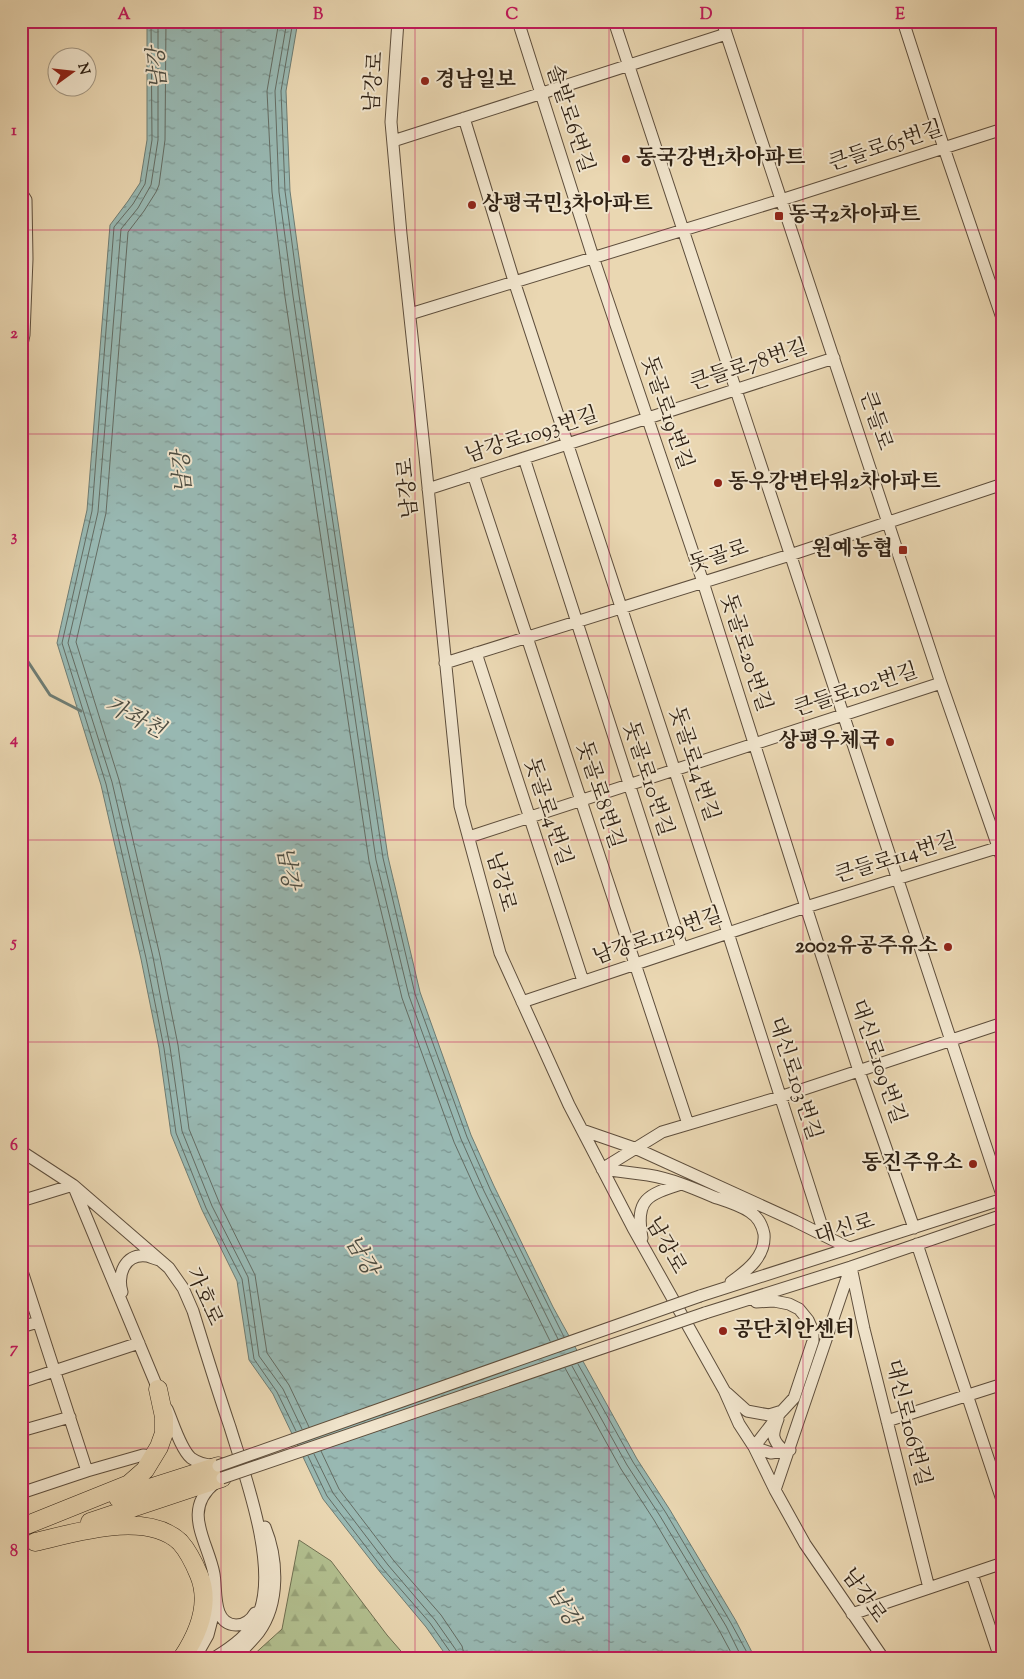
<svg xmlns="http://www.w3.org/2000/svg" width="1024" height="1679" viewBox="0 0 1024 1679" font-family="'Sorts Mill Goudy','Noto Serif KR',serif">
  <style>
    .forest { fill: url(#forest-firs); stroke: #707052 }
    .water { fill: url(#water-ripples); stroke: #6e7c73 }
    .lines { fill: none; stroke-linecap: round; stroke-linejoin: round }
    .shore { stroke: #646c63; stroke-width: 1 }
    .stream { stroke: #6e7c73; stroke-width: 3 }
    .minor-casing { stroke: #5e4e3c; stroke-width: 13 }
    .highway-casing { stroke: #2f2114; stroke-width: 19 }
    .minor { stroke: #f1e5cd; stroke-width: 11 }
    .highway { stroke: #ead7b2; stroke-width: 18 }
    .minor-bridge-casing { stroke: #5e4e3c; stroke-width: 13; stroke-linecap: butt }
    .minor-bridge { stroke: #f1e5cd; stroke-width: 11 }
    .grid { fill: none; stroke: #c2185b; stroke-width: 1; stroke-opacity: 0.55 }
    .poi-dot { fill: #8f2418; stroke: #f1e5cd; stroke-width: 2 }
    .labels { text-anchor: middle; dominant-baseline: central; stroke-width: 4; stroke-linejoin: round; paint-order: stroke }
    .poi-label { font-size: 21px; font-weight: bold; fill: #2f2114; stroke: #f1e5cd; text-anchor: start }
    .street-label { font-size: 21px; fill: #2f2114; stroke: #f1e5cd }
    .water-label { font-size: 22px; font-style: italic; fill: #4e4e43; stroke: #f1e5cd }
    .neatline { fill: none; stroke: #c2185b; stroke-width: 2 }
    .grid-label { font-size: 16px; text-anchor: middle; font-weight: bold; fill: #c2185b }
  </style>
  <defs>
    <pattern id="forest-firs" width="22" height="20" patternUnits="userSpaceOnUse" patternTransform="scale(1.25)"><rect width="22" height="20" fill="#b2bf8f"/><path d="M5 1l3.5 6h-7zM16 11l3.5 6h-7z" fill="#99a47a"/></pattern>
    <pattern id="water-ripples" width="26" height="14" patternUnits="userSpaceOnUse" patternTransform="scale(1.25)"><rect width="26" height="14" fill="#98b8b2"/><path d="M2 4q2-2 4 0t4 0M15 11q2-2 4 0t4 0" fill="none" stroke="#7c9590"/></pattern>
  </defs>
  <rect width="100%" height="100%" fill="#ead7b2"/>
  <filter id="stains"><feTurbulence type="fractalNoise" baseFrequency=".004" numOctaves="4"/><feColorMatrix values="0 0 0 0 .2 0 0 0 0 .09 0 0 0 0 .02 0 0 0 .5 -.17"/></filter>
  <radialGradient id="worn" r=".72"><stop offset=".6" stop-color="#630" stop-opacity="0"/><stop offset="1" stop-color="#630" stop-opacity=".3"/></radialGradient>
  <path class="forest" d="M299 1540 331 1561 387 1635 407 1658H250L282 1629Z"/>
  <path class="water" d="M146 21H298L286 91 290 191 304 294 388 857 420 992 471 1135 494 1186 553 1307 637 1459 670 1510 736 1621 755 1658H448L426 1627 380 1572 323 1499 273 1394 249 1360 237 1281 202 1210 171 1134 159 1048 141 959 101 785 57 643 87 510 110 225 128 201 140 183 147 140V26Z"/>
  <g class="lines">
    <path class="shore" d="M151 21 152 140 145 184 133 204 114 227 92 511 62 643 106 784 146 958 164 1048 176 1133 206 1208 242 1279 254 1359 277 1392 296 1431
      M158 21V140L151 185 138 208 121 229 98 512 68 643 112 782 153 957 170 1047 182 1131 212 1206 248 1277 259 1356 283 1389 302 1429
      M166 21 165 140 159 185 156 192 144 211 128 232 106 513 76 642 119 780 160 956 178 1045 189 1129 219 1202 255 1275 267 1353 289 1385 309 1427
      M279 21 267 91 272 192 285 297 369 861 402 998 454 1142 478 1195 550 1341
      M287 21 275 91 279 192 293 296 376 860 409 996 461 1139 484 1191 558 1339
      M293 21 281 91 285 191 299 295 383 858 415 994 467 1137 490 1189 564 1337
      M578 1364 633 1462 666 1513 731 1623 750 1658
      M572 1366 627 1465 660 1516 726 1626 742 1658
      M565 1368 621 1469 654 1520 719 1630 734 1658
      M321 1451 339 1489 394 1561 441 1615 462 1646 465 1658
      M314 1454 333 1493 388 1565 435 1620 456 1650 458 1658
      M308 1456 327 1496 383 1569 430 1623 451 1653 452 1658"/>
    <path class="stream" d="M21 651 50 695 81 711"/>
    <defs>
      <path id="minor" d="M398 21 391 122 401 234 425 457 460 806 500 953 569 1105 633 1228 724 1390 739 1424 754 1447 775 1490 805 1544 883 1658
        M518 21 593 257 703 582 806 907 859 1071 914 1228
        M614 21 1003 1198
        M722 21 941 683 1003 861
        M903 21 944 148 1003 321
        M464 118 514 281 728 933 825 1236
        M393 141 726 34
        M21 192 26 200 27 259 24 335 21 349
        M410 314 781 200 1003 129
        M524 458 682 948
        M473 474 688 1124
        M428 489 834 358
        M476 653 583 981
        M445 663 790 555 1003 484
        M469 837 941 683
        M522 1002 806 907 1003 846
        M582 1130 637 1149 795 1221 849 1248
        M21 1151 73 1185 169 1268 183 1288 193 1311C205 1350 217 1389 230 1427 245 1476 278 1565 259 1613 252 1633 232 1647 214 1658
        M602 1169 662 1132 780 1097 1003 1023
        M602 1169C618 1171 633 1173 648 1175 672 1179 693 1188 714 1197 726 1201 740 1205 750 1212 758 1217 762 1224 764 1234 766 1256 748 1270 731 1282
        M21 1201 73 1185 160 1394
        M642 1238C635 1199 647 1195 681 1184
        M917 1244 1003 1503
        M851 1267 864 1329 929 1588
        M21 1268 87 1471
        M122 1292C117 1274 125 1253 147 1256 151 1257 155 1259 159 1260
        M700 1296 1003 1199
        M705 1313 851 1267 1003 1215
        M21 1327 38 1322
        M21 1382 139 1343
        M727 1393 747 1411 769 1415 782 1411 794 1398 813 1341V1331L808 1320 799 1309 789 1304 774 1301 756 1302
        M167 1409C173 1422 180 1448 191 1458 198 1463 205 1465 213 1465
        M781 1412 754 1447 771 1453 790 1450
        M778 1419C772 1435 771 1439 784 1451
        M887 1421 1003 1384
        M21 1431 70 1417
        M215 1483C181 1511 208 1541 214 1574 217 1591 212 1624 236 1625 245 1625 251 1620 255 1613
        M775 1490 850 1269
        M21 1493 87 1471 143 1455 155 1456
        M972 1574 1000 1658
        M852 1614 1003 1563
        M195 1658 208 1635 216 1604
        M235 1658C243 1650 252 1641 259 1632 280 1603 278 1559 265 1527"/>
      <path id="highway" d="M118 1498 218 1466
        M90 1522 222 1478
        M27 1525 129 1484 145 1470 159 1447 164 1433V1417L158 1389
        M35 1542C75 1533 146 1510 180 1542 189 1552 194 1563 199 1575 211 1604 198 1634 182 1658"/>
    </defs>
    <use href="#minor" class="minor-casing"/>
    <use href="#highway" class="highway-casing"/>
    <use href="#minor" class="minor"/>
    <use href="#highway" class="highway"/>
    <defs>
      <path id="minor-bridge" d="M218 1466 700 1296
        M222 1478 705 1313"/>
    </defs>
    <use href="#minor-bridge" class="minor-bridge-casing"/>
    <use href="#minor-bridge" class="minor-bridge"/>
  </g>
  <path class="grid" d="M221 21V1658M415 21V1658M609 21V1658M803 21V1658M21 230H1003M21 434H1003M21 636H1003M21 840H1003M21 1042H1003M21 1246H1003M21 1448H1003"/>
  <g class="poi-dot">
    <circle cx="425" cy="81" r="5"/>
    <circle cx="626" cy="159" r="5"/>
    <circle cx="472" cy="205" r="5"/>
    <rect x="774" y="211" width="10" height="10" rx="2.5"/>
    <circle cx="718" cy="483" r="5"/>
    <rect x="898" y="545" width="10" height="10" rx="2.5"/>
    <circle cx="890" cy="742" r="5"/>
    <circle cx="948" cy="947" r="5"/>
    <circle cx="973" cy="1164" r="5"/>
    <circle cx="723" cy="1331" r="5"/>
  </g>
  <g class="labels">
    <g class="poi-label">
      <text x="435" y="81">경남일보</text>
      <text x="636" y="159">동국강변1차아파트</text>
      <text x="482" y="205">상평국민3차아파트</text>
      <text x="789" y="216">동국2차아파트</text>
      <text x="728" y="483">동우강변타워2차아파트</text>
      <text x="893" y="550" text-anchor="end">원예농협</text>
      <text x="880" y="742" text-anchor="end">상평우체국</text>
      <text x="938" y="947" text-anchor="end">2002유공주유소</text>
      <text x="963" y="1164" text-anchor="end">동진주유소</text>
      <text x="733" y="1331">공단치안센터</text>
    </g>
    <g class="street-label">
      <text transform="translate(375 82) rotate(-86)">남강로</text>
      <text transform="translate(569 119) rotate(72)">솔밭로6번길</text>
      <text transform="translate(886 147) rotate(-18)">큰들로65번길</text>
      <text transform="translate(749 366) rotate(-18)">큰들로78번길</text>
      <text transform="translate(666 413) rotate(71)">돗골로19번길</text>
      <text transform="translate(875 421) rotate(71)">큰들로</text>
      <text transform="translate(532 436) rotate(-18)">남강로1093번길</text>
      <text transform="translate(409 488) rotate(-95)">남강로</text>
      <text transform="translate(719 557) rotate(-18)">돗골로</text>
      <text transform="translate(745 653) rotate(72)">돗골로20번길</text>
      <text transform="translate(856 691) rotate(-18)">큰들로102번길</text>
      <text transform="translate(693 764) rotate(72)">돗골로14번길</text>
      <text transform="translate(647 779) rotate(72)">돗골로10번길</text>
      <text transform="translate(599 795) rotate(72)">돗골로8번길</text>
      <text transform="translate(547 812) rotate(72)">돗골로4번길</text>
      <text transform="translate(896 859) rotate(-17)">큰들로114번길</text>
      <text transform="translate(500 882) rotate(75)">남강로</text>
      <text transform="translate(658 937) rotate(-19)">남강로1129번길</text>
      <text transform="translate(877 1062) rotate(71)">대신로109번길</text>
      <text transform="translate(794 1079) rotate(72)">대신로103번길</text>
      <text transform="translate(845 1230) rotate(-17)">대신로</text>
      <text transform="translate(665 1246) rotate(61)">남강로</text>
      <text transform="translate(203 1297) rotate(66)">가호로</text>
      <text transform="translate(907 1423) rotate(76)">대신로106번길</text>
      <text transform="translate(863 1596) rotate(55)">남강로</text>
    </g>
    <g class="water-label">
      <text transform="translate(159 68) rotate(-94)">남강</text>
      <text transform="translate(184 472) rotate(-94)">남강</text>
      <text transform="translate(134 719) rotate(27)">가좌천</text>
      <text transform="translate(286 868) rotate(81)">남강</text>
      <text transform="translate(360 1256) rotate(60)">남강</text>
      <text transform="translate(562 1607) rotate(60)">남강</text>
    </g>
  </g>
  <rect width="1024" height="1679" fill="none" stroke="#ead7b2" stroke-width="55"/>
  <g transform="translate(72 72) rotate(75)"><circle r="24" fill="#f1e5cd" stroke="#a39783"/>
  <path d="M0-4L9 19L0 12L-9 19Z" fill="#8f2418"/>
  <text y="-8" font-size="14" font-weight="bold" text-anchor="middle" fill="#2f2114">N</text>
  </g>
  <rect x="28" y="28" width="968" height="1624" class="neatline"/>
  <g class="grid-label">
    <text x="124" y="19">A</text>
    <text x="318" y="19">B</text>
    <text x="512" y="19">C</text>
    <text x="706" y="19">D</text>
    <text x="900" y="19">E</text>
    <text x="14" y="135">1</text>
    <text x="14" y="338">2</text>
    <text x="14" y="541">3</text>
    <text x="14" y="744">4</text>
    <text x="14" y="947">5</text>
    <text x="14" y="1150">6</text>
    <text x="14" y="1353">7</text>
    <text x="14" y="1556">8</text>
  </g>
  <rect width="100%" height="100%" filter="url(#stains)"/>
  <rect width="100%" height="100%" fill="url(#worn)"/>
</svg>
